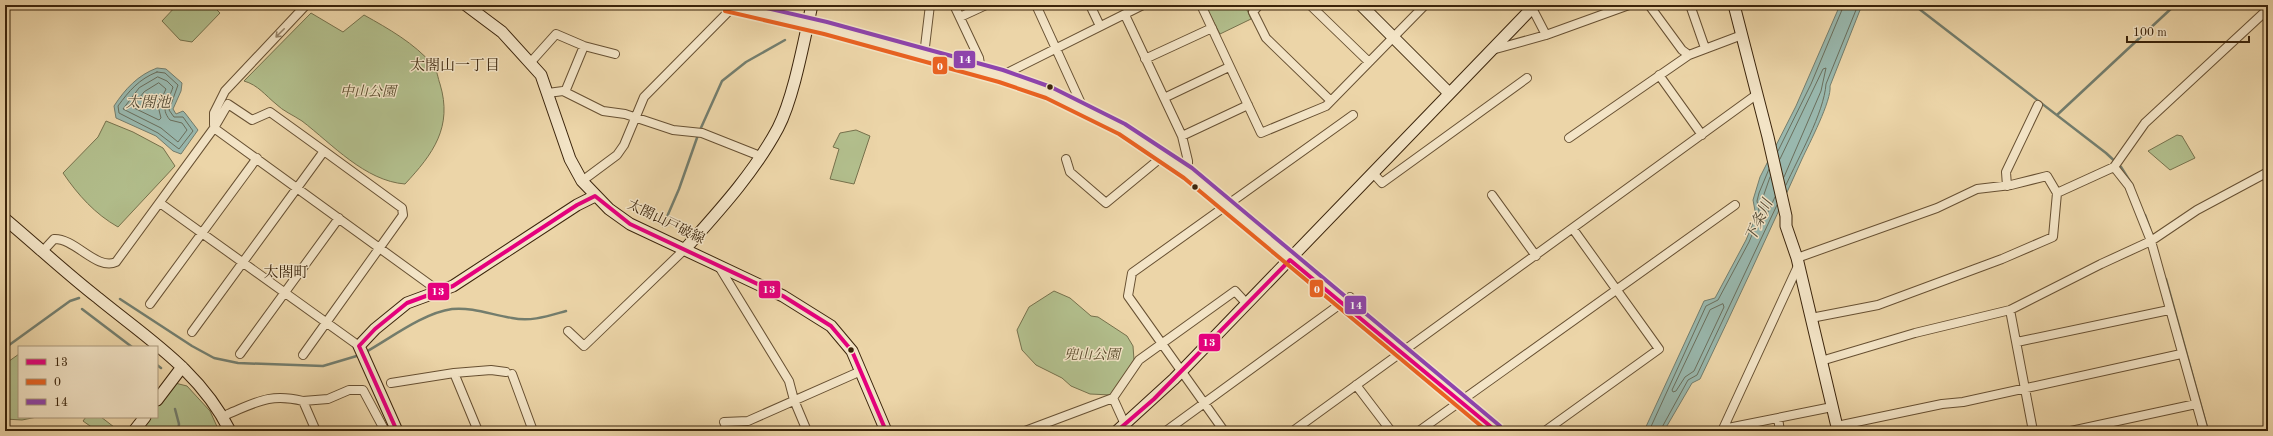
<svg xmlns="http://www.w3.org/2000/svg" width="2273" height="436" viewBox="0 0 2273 436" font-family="'Old Standard TT','Noto Serif JP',serif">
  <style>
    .green { fill: #b2be8c; stroke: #76714c }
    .water { fill: #99b8ae; stroke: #737d6d }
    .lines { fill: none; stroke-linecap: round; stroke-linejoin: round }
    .shore { stroke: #6a6e5c; stroke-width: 1 }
    .stream { stroke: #737d6d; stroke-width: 2.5 }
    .street-casing { stroke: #675032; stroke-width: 10 }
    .secondary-casing { stroke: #3b240b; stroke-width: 13 }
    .street { stroke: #f3e4c6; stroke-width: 8 }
    .secondary { stroke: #f3e4c6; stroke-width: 11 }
    .bus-1-casing { stroke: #f3e4c6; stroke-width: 7 }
    .bus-2-casing { stroke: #f3e4c6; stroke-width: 7 }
    .bus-3-casing { stroke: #f3e4c6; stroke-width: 7 }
    .bus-1 { stroke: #e5007d; stroke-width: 4 }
    .bus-2 { stroke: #e96221; stroke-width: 4 }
    .bus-3 { stroke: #8e44ad; stroke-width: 4 }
    .oneway { stroke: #978468 }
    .bus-dot { fill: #3b240b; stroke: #f3e4c6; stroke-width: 1.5 }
    .labels { text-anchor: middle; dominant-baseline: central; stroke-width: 3; stroke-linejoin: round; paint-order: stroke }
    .park-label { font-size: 14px; font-style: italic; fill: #594a2b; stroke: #f3e4c6 }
    .street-label { font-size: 14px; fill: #3b240b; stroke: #f3e4c6 }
    .neighbourhood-label { font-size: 15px; fill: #3b240b; stroke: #f3e4c6 }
    .water-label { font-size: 15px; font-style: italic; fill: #524934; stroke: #f3e4c6 }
    .line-badge { stroke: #f3e4c6; stroke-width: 1.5 }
    .badge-label { font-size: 11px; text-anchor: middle; font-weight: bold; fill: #fff }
  </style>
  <rect width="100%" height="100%" fill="#ecd5a8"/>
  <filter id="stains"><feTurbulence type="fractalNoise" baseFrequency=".005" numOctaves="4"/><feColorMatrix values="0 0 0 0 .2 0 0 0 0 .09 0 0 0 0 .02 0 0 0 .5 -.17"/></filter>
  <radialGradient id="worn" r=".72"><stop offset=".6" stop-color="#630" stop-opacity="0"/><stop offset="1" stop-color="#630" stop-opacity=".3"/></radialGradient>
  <path class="green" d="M177 5H212L220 13 192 42 180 40 162 21Z
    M1205 5H1252L1247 10 1251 19 1220 34Z
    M311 13 343 32 364 15C389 29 414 43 433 65 437 69 438 79 440 84 453 127 433 154 405 184 365 181 332 144 302 121 293 115 283 111 276 104 265 95 258 85 244 81Z
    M106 121 133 132 163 148 175 166 118 227C95 214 78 195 63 173L98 137Z
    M856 130 870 136 854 184 830 179 839 149 833 147 840 133Z
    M2177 135 2182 136 2195 158 2170 170 2148 151Z
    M1054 291 1070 298 1091 316 1098 317 1127 336 1133 346 1134 360 1111 395 1090 394 1071 386 1062 378 1036 365 1022 350 1017 330 1029 307Z
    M19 354V417H37L22 420 5 419V364Z
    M175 383 187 386 210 411 219 431H139L149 417H157V406Z
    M86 417H101L114 427 111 431H97L83 421Z"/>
  <path class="water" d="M1840 5H1862L1830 86C1832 100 1809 144 1802 159 1769 233 1735 306 1700 379L1692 383 1664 431H1644L1704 301 1715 298 1746 240 1756 216 1753 200 1760 177 1796 106Z
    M157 68 166 69 182 83 181 91 173 109 176 114 183 111 185 113 198 130 181 154 173 151 156 136 116 118 114 106C125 89 138 75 157 68Z"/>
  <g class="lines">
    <path class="shore" d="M157 72 165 73 178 85 169 110 174 117H183L193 131 179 149 158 133 119 113 118 106C129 91 139 79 157 72Z
      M158 77 167 81 173 87C169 101 159 107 170 120L182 123 187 130 178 142 161 128 123 109 139 88Z
      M159 83 166 89 158 106 161 118 159 120 132 107 144 92Z
      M1778 151 1811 84 1844 5
      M1780 159 1823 69 1826 68 1821 91 1784 177
      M1770 177 1762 200 1765 213 1768 212 1775 197
      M1786 185C1798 158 1824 113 1826 84L1858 5
      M1723 304 1724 307 1694 371 1685 377 1676 391 1673 392 1672 390 1710 310Z
      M1649 431 1706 306 1718 300 1749 242 1760 216 1757 201 1759 193 1769 169
      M1660 431 1688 380 1697 375 1777 205"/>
    <path class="stream" d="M1914 5 2106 153 2121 167 2133 186
      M833 7 835 5
      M2057 115 2175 5
      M700 130 722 81 746 62 785 40
      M2145 215 2150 229
      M663 226 679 189 698 135
      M2166 279 2208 431
      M120 299 192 346 214 358 238 363 323 366 360 355
      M82 309 132 347
      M5 348 70 301 79 298
      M364 353C391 338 423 313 452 309 473 307 492 315 512 318 531 322 548 316 566 311
      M157 365 161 368
      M175 409 179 424 178 431"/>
    <defs>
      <path id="street" d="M954 5 979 58 981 70
        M1036 5 1084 110
        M1090 5 1100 26
        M1201 5 1261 133 1326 106 1425 5
        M1259 5 1253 12 1266 38 1331 101
        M1310 5 1369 62
        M1649 5 1682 50 1689 55
        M1690 5 1705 48
        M1532 8 1546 35
        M1125 15 1182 136 1188 161V173
        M960 17 986 5
        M1492 50 1546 35 1629 5
        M924 55 930 5
        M1145 59 1212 28
        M530 63 556 34 584 46 615 54
        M1659 75 1702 135
        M1001 76 1143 5
        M565 92 584 46
        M548 93 563 91 603 111 625 114 673 130 702 133 760 156
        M1164 98 1229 67
        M214 125V113L225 91 306 5
        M214 128 440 292
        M1182 136 1248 105
        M1569 138 1689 55 1742 35
        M1066 159 1070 172 1106 203 1163 156
        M2114 167 2129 186 2151 241 2204 431
        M1373 173 1382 183 1527 78
        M582 181 617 155 624 145 644 97 733 7
        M2007 186 2006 172 2038 105
        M2057 193 2114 167 2145 123 2268 9
        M1492 195 1536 256
        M160 203 359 346
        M43 251 54 239C75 238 97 271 116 262L214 128 228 104 252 120 270 112 324 151 192 332
        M1797 258 1937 208 1977 189 2011 185 2047 176 2057 193 2053 237 2002 259 1878 305 1811 318
        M718 265 789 381 794 400 807 431
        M150 304 257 158
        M2010 310 2033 431
        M568 331 584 346 685 249
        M2017 342 2169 310
        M240 354 339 218
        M303 355 403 215 402 208 324 151
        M1821 361 1915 333 2010 310 2101 264 2151 241 2197 210 2268 172
        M512 374 533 431
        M391 383 454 373
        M1356 385 1391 431
        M1113 398 1128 431
        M303 401 328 399 349 390H363L385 431
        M223 418 228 414C257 402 270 393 303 401L316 431
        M1778 418 1780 431
        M1837 426 1942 404 1963 402 2181 354
        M1723 429 1832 407
        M478 431 454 373 491 370 506 372
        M728 431 724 422 748 421 861 371
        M1025 431 1113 398 1139 360 1235 291 1247 304
        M1166 431 1350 297
        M1224 431 1128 296 1132 273 1353 115
        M1293 431 1756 95
        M1419 431 1735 205
        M1545 431 1659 349 1573 229
        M1722 431 1798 266
        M2071 431 2196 404"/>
      <path id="secondary" d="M466 5 502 32 541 75 570 159 582 181 609 209 630 224 783 296 831 326 852 351 886 431
        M726 5 825 28 1001 76 1048 92 1122 129 1188 173 1496 431
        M1361 5 1449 93
        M1734 5 1768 137 1786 216V226L1797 258 1838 431
        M5 219C36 245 66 273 98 298 148 339 200 371 230 431
        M685 249C718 212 754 173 778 128 794 97 804 40 812 5
        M157 400 182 367
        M134 431 145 417
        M397 431 359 346 375 329 407 303 453 286 577 205 595 196
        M1117 431 1174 379 1535 5"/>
    </defs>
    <use href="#street" class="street-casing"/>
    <use href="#secondary" class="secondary-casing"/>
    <use href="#street" class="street"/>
    <use href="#secondary" class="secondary"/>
    <defs>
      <path id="bus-1" d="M397 431 359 346 375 329 407 303 453 286 577 205 595 196 630 224 783 296 831 326 852 351 886 431
        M1117 431 1154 399 1290 260 1496 431"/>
      <path id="bus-2" d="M725 11 824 34 999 82 1046 98 1119 134 1184 178 1487 431"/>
      <path id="bus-3" d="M753 5 827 22 1003 70 1051 87 1125 124 1192 168 1500 426"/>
    </defs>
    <use href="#bus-1" class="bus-1-casing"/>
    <use href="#bus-2" class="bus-2-casing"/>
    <use href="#bus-3" class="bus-3-casing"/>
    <use href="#bus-1" class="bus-1"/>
    <use href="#bus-2" class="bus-2"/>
    <use href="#bus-3" class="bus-3"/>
  </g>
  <defs><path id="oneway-shaft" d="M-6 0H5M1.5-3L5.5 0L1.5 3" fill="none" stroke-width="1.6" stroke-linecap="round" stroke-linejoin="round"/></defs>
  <use class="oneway" href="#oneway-shaft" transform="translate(280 33) rotate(135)"/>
  <g class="bus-dot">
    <circle cx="1050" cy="87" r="3.5"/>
    <circle cx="1195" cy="187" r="3.5"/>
    <circle cx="851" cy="350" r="3.5"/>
  </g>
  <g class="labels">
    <g class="park-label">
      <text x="368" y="92">中山公園</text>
      <text x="1092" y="355">兜山公園</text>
    </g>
    <g class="street-label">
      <text transform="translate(666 222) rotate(26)">太閤山戸破線</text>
    </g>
    <g class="neighbourhood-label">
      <text x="455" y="66">太閤山一丁目</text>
      <text x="286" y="273">太閤町</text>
    </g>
    <g class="water-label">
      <text x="148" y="103">太閤池</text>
      <text transform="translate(1760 221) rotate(-65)">下条川</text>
    </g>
  </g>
  <g class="line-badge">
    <rect x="953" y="50" width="23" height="19" rx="4" fill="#8e44ad"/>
    <rect x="932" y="56" width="16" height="19" rx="4" fill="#e96221"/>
    <rect x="1309" y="279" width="15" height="19" rx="4" fill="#e96221"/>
    <rect x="758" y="280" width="23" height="19" rx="4" fill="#e5007d"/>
    <rect x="427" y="282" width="23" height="19" rx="4" fill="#e5007d"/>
    <rect x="1344" y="295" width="23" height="20" rx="4" fill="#8e44ad"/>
    <rect x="1198" y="333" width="23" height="19" rx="4" fill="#e5007d"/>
  </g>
  <g class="badge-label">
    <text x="965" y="63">14</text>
    <text x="940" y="70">0</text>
    <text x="1317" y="293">0</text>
    <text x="769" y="293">13</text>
    <text x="438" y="295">13</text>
    <text x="1356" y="309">14</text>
    <text x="1209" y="346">13</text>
  </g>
  <rect width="2273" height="436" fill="none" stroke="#ecd5a8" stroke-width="20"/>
  <rect x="6" y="6" width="2261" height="424" fill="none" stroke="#3b240b" stroke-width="2"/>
  <rect x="10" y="10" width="2253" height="416" fill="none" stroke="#3b240b"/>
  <rect x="18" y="346" width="140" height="72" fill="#f3e4c6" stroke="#a9977b"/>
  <rect x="26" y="359" width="20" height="6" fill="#e5007d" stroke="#a9977b"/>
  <text x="54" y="366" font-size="12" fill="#3b240b">13</text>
  <rect x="26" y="379" width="20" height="6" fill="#e96221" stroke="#a9977b"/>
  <text x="54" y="386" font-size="12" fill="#3b240b">0</text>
  <rect x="26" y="399" width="20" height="6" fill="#8e44ad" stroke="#a9977b"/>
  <text x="54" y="406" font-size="12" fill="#3b240b">14</text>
  <path d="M2127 36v6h122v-6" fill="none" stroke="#3b240b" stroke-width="2"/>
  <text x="2133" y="36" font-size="12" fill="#3b240b" stroke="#f3e4c6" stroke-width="3" paint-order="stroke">100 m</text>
  <rect width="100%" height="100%" filter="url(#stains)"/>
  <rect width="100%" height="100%" fill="url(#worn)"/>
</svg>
